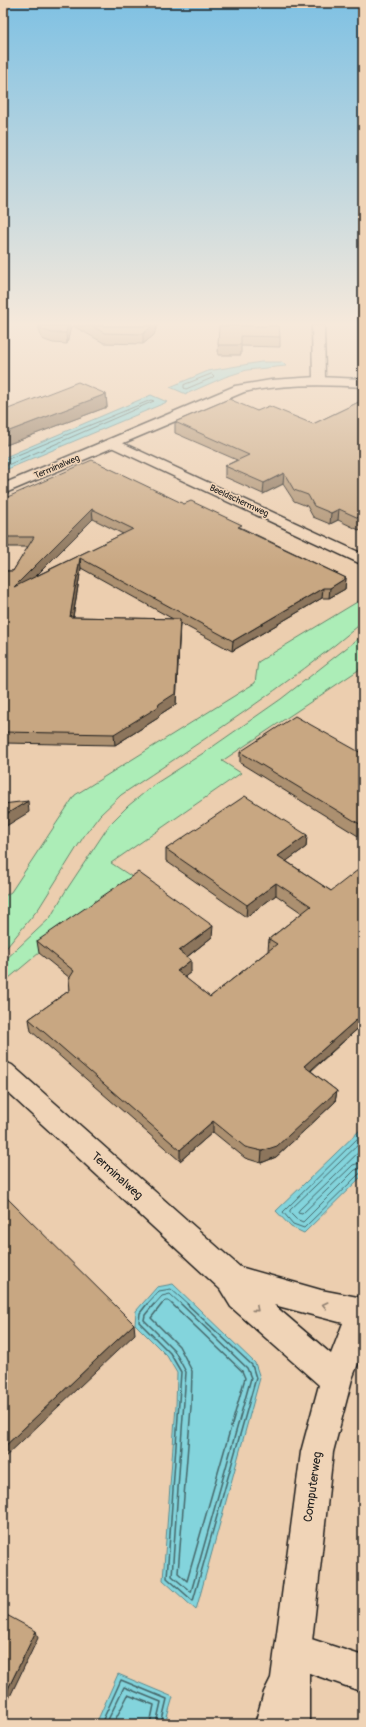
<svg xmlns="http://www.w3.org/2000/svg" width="366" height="1727" viewBox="0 0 366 1727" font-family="Pangolin,sans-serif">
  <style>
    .green { fill: #acedb7; stroke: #64846a }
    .water { fill: #83d4dc; stroke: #5a8a8f }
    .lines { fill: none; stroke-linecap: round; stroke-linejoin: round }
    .shore-far1 { stroke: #456669; stroke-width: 1 }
    .shore { stroke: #456669; stroke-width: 1.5 }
    .street-casing { stroke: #1c1c1c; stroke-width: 3 }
    .secondary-casing { stroke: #1c1c1c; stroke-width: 3 }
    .street { fill: #f0d4b7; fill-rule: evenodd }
    .secondary { fill: #f0d4b7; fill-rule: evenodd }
    .wall { fill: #ac9070; stroke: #1c1c1c; fill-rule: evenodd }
    .shaded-wall { fill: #8c755b; stroke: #1c1c1c }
    .building { fill: #c8a782; stroke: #1c1c1c; fill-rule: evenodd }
    .oneway { stroke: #918171 }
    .labels { text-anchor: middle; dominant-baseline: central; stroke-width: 3.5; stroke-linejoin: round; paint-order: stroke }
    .far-street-label { font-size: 9px; fill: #1c1c1c; stroke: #f0d4b7 }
    .near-street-label { font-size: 12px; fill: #1c1c1c; stroke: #f0d4b7 }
  </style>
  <rect width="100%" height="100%" fill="#ecceaf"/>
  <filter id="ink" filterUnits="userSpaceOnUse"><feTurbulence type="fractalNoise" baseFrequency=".025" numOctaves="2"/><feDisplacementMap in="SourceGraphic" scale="8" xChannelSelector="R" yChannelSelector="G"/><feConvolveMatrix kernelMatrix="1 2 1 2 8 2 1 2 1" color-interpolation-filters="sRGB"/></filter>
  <g filter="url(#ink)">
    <path class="green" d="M363 595V622C287 686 203 740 121 795L100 815 84 836 39 908 3 952V897L11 892 75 795 255 683 258 662 362 599Z
      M363 635V667L222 761 241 773 111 863 140 882 39 953 3 983V962L50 918 65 892 110 824 128 806 155 784 208 750 281 699Z"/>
    <path class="water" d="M261 362H282L286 366 247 370 225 377 186 394 170 387 208 371Z
      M151 395 167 402 3 471V458Z
      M363 1127V1175L304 1233 291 1227 276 1211Z
      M173 1284 255 1363 260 1378 196 1610 163 1580 176 1406 177 1373 167 1356 135 1324 136 1311 157 1287Z
      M118 1674 173 1697 165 1724H96Z"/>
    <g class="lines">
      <path class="shore-far1" d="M212 374 214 376 212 378 186 389 184 388V385Z
        M3 461 151 400 154 401 3 467
        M363 1133 283 1212 293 1224 304 1228 359 1174 363 1173
        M363 1140 290 1210V1213L296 1219 303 1222 355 1170 363 1168
        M363 1148 299 1210 298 1213 302 1214 353 1165 363 1162
        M146 1305 159 1291 171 1289 189 1305
        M154 1305 162 1296 170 1294 182 1305
        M161 1305 165 1301H168L173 1305"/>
      <path class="shore" d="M147 1304 140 1313 139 1322 170 1353 181 1372 167 1578 193 1601 256 1378 252 1365 187 1304
        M154 1304 145 1315 144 1320 174 1350 186 1372 172 1576 191 1592 251 1378 247 1368 181 1304
        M162 1304 151 1318 179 1346 192 1371 191 1407 178 1573 187 1581 245 1378 242 1371 172 1304
        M101 1724 121 1680 167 1699 161 1724
        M106 1724 124 1687 161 1702 156 1724
        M113 1724 128 1695 154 1705 150 1724"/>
      <defs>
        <path id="street" d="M312 326H324L325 379 319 383 313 379Z
          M114 439 363 554V565L109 446 107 443 109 440Z
          M293 1633 363 1656V1692L281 1663 275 1651 281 1639Z"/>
        <path id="secondary" d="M317 377 363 379V387C323 384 283 384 244 392L3 494V484L235 386 271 380Z
          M3 1061 12 1065 240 1267 321 1290 363 1298V1351L352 1379 333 1452 309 1668V1724H255L264 1692 271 1678 301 1452 319 1385 231 1307 220 1289 3 1088ZM274 1305 343 1323 331 1354Z"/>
      </defs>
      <use href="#street" class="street-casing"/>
      <use href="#secondary" class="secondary-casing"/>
      <use href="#street" class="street"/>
      <use href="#secondary" class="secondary"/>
    </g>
    <path class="wall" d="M38 326H71L67 344 53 343 42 339Z
      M73 326H157L154 335 143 344 104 343Z
      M219 326 280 337V347L241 346V355H218Z
      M106 394 107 407 6 445 3 444V411Z
      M363 400V532L338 520 330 524 313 517 307 506 294 501 283 484 263 494 225 477V466L237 460 175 433V422L257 411 313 424Z
      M3 499 184 504 242 528 346 578 345 589 329 598H322L232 651 180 623 176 704 159 715 158 718 115 745 3 743V619L4 617H3V571H13L28 547H3ZM93 519 123 534 36 576ZM81 568 173 619 73 617Z
      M240 752 363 754V839L240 763Z
      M307 835 306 847 286 861 331 891 363 1024 311 1071 337 1091 335 1102 276 1157 261 1163 245 1158 213 1132 180 1161 31 1031 29 1019 70 990V978L39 953 37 941 212 937 187 957 191 972 184 977 210 997 268 951 269 939 302 913 276 895 246 917 166 861V849Z"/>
    <path class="shaded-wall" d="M68 326H71L67 344 66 333Z
      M152 326H157L154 335 143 344V334Z
      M106 394 107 407 6 445 4 433Z
      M284 473 283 484 263 494 264 483Z
      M92 509 93 519 15 597 14 587Z
      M339 509 338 520 330 524 331 513Z
      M80 558 81 568 71 628 70 617Z
      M346 578 345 589 329 598 330 588Z
      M323 588 322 598 232 651 233 641Z
      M180 619 176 704 159 715 158 718 115 745 114 734Z
      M28 801 29 812 3 828V816Z
      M307 835 306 847 277 868 278 856Z
      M276 883V895L246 917 247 905Z
      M213 926 212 937 179 963V951Z
      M191 960V972L177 983V971Z
      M363 1014V1024L303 1077 304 1066Z
      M337 1091 335 1102 276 1157 261 1163 262 1151Z
      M213 1121V1132L180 1161V1150Z
      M134 1324 135 1334 3 1459V1448Z
      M36 1631 38 1638 3 1711V1699Z"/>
    <path class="building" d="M40 326H68L66 333H52L41 329Z
      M92 326H152L143 334 104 333Z
      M219 326H279L280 337 241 336V345H218Z
      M78 382 106 394 4 433 3 432V411Z
      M229 399 257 411 269 406 313 424 363 400V520L339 509 331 513 314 506 308 495 294 490 284 473 264 483 225 466 249 455 175 422Z
      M92 460 184 504 191 501 242 525 238 527 346 578 330 588H323L233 641 80 558 70 617 180 619 176 693 159 704 158 707 114 734 3 732V619L6 606H3V571H13L34 537H3V499ZM92 509 133 529 14 587Z
      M295 716 363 754V826L240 752Z
      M245 796 307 835 278 856 331 891 363 866V1014L304 1066 337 1091 277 1146 262 1151 245 1147 213 1121 180 1150 29 1019 70 990 69 979 74 971 37 941 138 872 213 926 179 951 191 960 177 971 210 997 277 944 269 939 311 906 276 883 247 905 166 849Z
      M28 801 3 816V804Z
      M3 1194 134 1324 3 1448Z
      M3 1613 36 1631 3 1699Z"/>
    <defs><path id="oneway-chevron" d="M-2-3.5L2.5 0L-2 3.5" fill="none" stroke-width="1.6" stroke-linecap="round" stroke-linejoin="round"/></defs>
    <g class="oneway">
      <use href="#oneway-chevron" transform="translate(325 1305) rotate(-167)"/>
      <use href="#oneway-chevron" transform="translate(256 1309) rotate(41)"/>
    </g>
  </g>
  <linearGradient id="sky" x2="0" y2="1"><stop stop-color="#7fc1e3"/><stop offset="0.57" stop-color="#f6e9db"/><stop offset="1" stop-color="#f6e9db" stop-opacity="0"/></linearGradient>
  <rect width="366" height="568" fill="url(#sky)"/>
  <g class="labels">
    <g class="far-street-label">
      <text transform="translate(57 467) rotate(-23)">Terminalweg</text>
      <text transform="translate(239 501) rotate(25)">Beeldschermweg</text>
    </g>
    <g class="near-street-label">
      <text transform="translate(117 1176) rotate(42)">Terminalweg</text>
      <text transform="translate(313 1487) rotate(-82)">Computerweg</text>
    </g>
  </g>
  <rect width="366" height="1727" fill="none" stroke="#f0d4b7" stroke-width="16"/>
  <rect x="8" y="8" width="350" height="1711" fill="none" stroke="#1c1c1c" stroke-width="1.5" filter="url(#ink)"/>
</svg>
